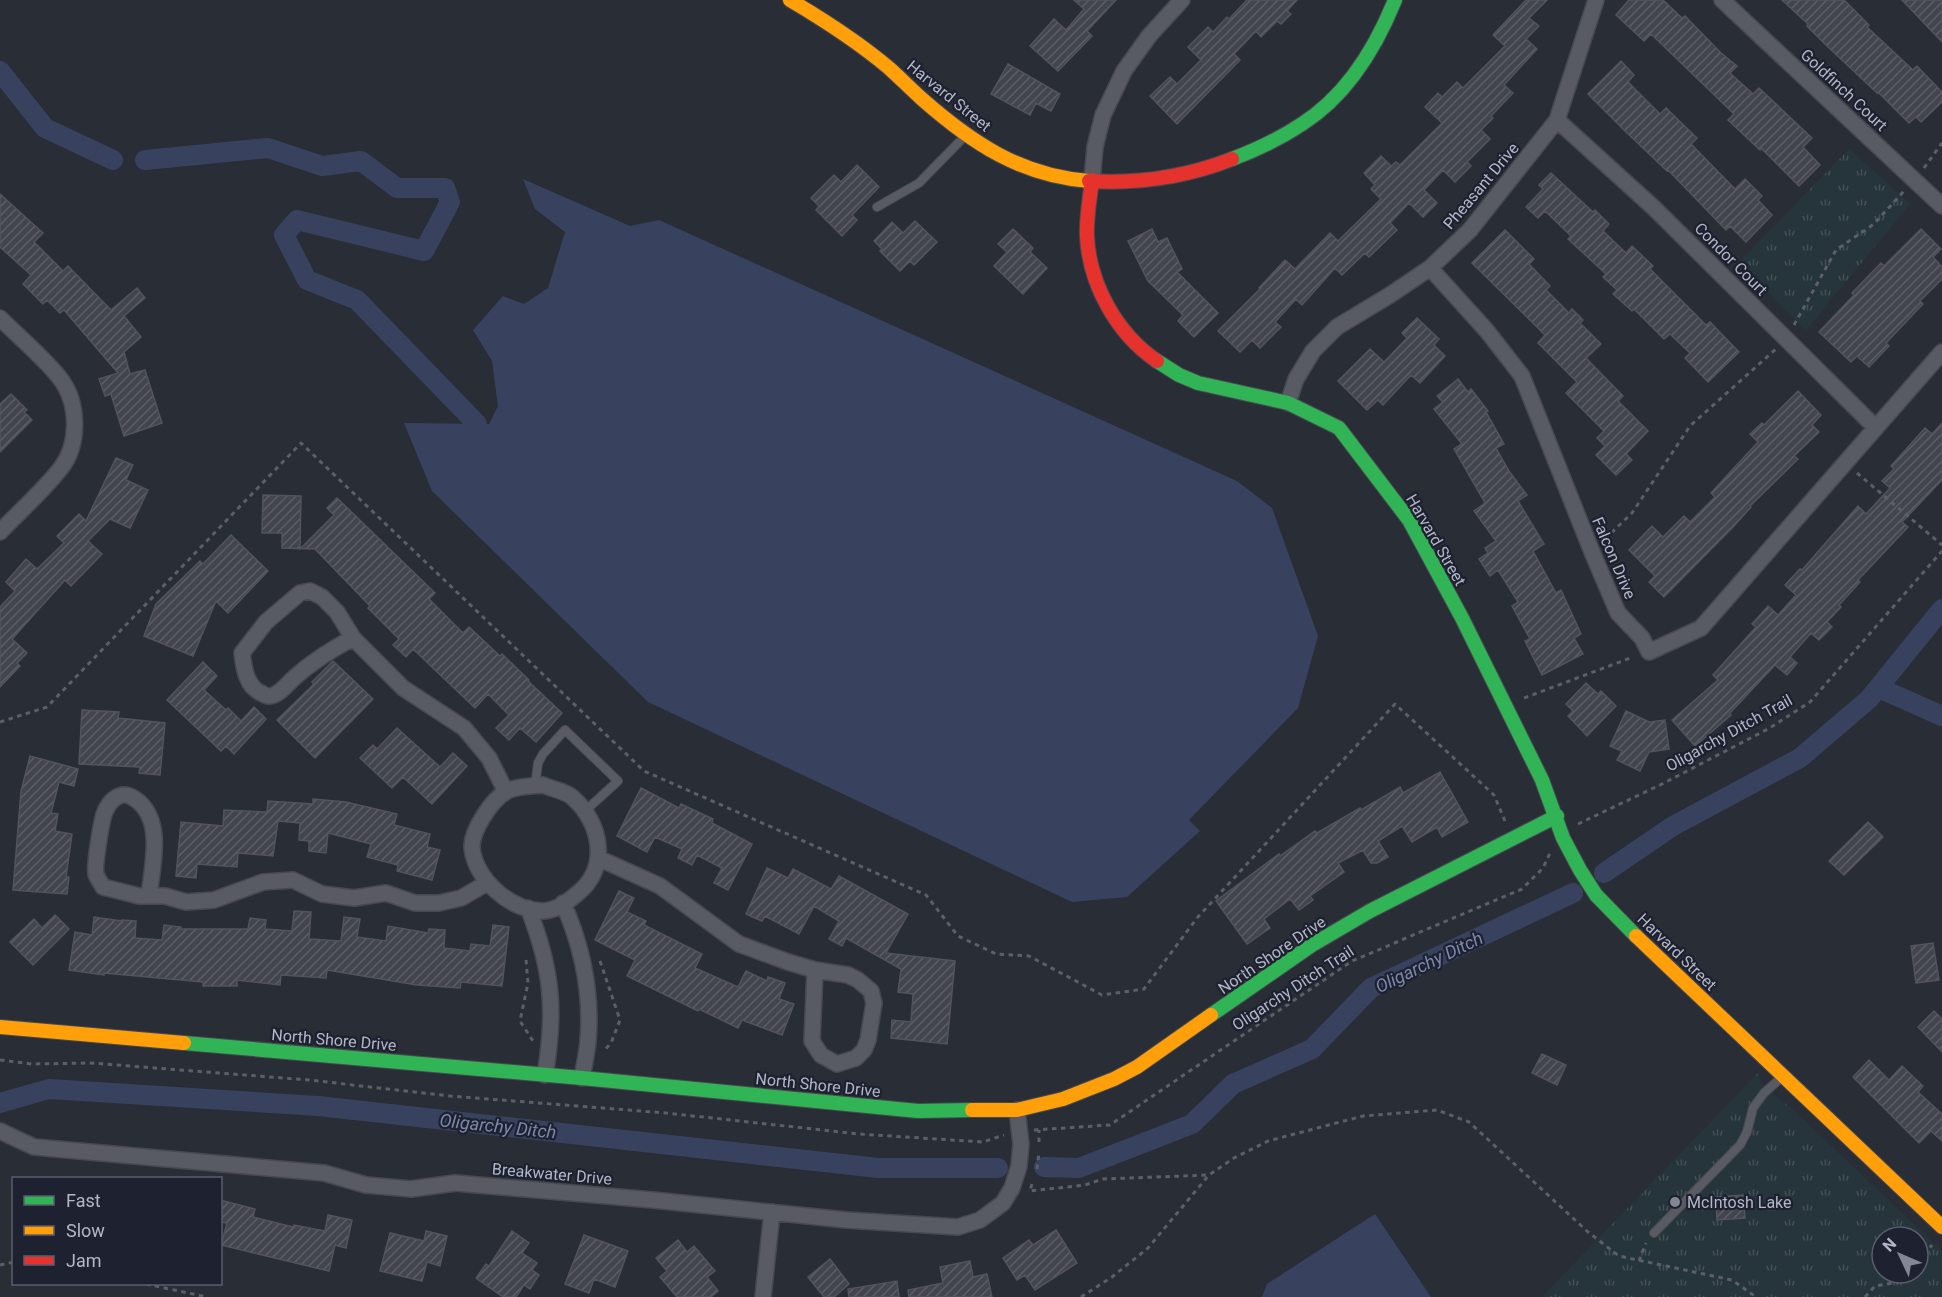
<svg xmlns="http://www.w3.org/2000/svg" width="1942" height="1297" viewBox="0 0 1942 1297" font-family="Roboto,sans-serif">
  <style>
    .park { fill: url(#park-tufts); fill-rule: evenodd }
    .water { fill: #38425f }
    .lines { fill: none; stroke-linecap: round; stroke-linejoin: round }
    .canal { stroke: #38425f; stroke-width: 20 }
    .building { fill: url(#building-hatch); stroke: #51545d; stroke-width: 1.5 }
    .lane-casing { stroke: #474950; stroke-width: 10 }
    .street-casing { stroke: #474950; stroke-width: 18 }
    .fast-casing { stroke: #474950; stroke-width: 16 }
    .slow-casing { stroke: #474950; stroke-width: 16 }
    .jam-casing { stroke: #474950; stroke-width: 16 }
    .path { stroke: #5c5f67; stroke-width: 3; stroke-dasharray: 4.5 4.5; stroke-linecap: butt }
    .lane { stroke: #585b63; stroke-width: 8 }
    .street { stroke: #585b63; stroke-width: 15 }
    .fast { stroke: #30b455; stroke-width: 14 }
    .slow { stroke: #ff9f0a; stroke-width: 14 }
    .jam { stroke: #e5322d; stroke-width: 14 }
    .poi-dot { fill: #838794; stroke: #1d2130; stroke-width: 2 }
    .labels { text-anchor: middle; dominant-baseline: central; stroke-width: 4.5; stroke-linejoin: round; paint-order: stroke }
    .street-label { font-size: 16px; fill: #b3b7c7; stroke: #1d2130 }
    .poi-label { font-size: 16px; fill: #b3b7c7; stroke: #1d2130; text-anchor: start }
    .water-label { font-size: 18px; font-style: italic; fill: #7c89ad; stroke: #1d2130 }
  </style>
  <defs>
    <pattern id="park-tufts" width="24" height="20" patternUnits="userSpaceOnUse" patternTransform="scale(1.5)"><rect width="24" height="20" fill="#26353b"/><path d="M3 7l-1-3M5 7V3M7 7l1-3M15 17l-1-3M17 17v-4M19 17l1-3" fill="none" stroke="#435056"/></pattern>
    <pattern id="building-hatch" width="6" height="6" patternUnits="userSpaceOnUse" patternTransform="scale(1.5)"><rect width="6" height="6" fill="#42454d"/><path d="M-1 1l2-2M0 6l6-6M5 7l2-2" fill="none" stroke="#5b5e65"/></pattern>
  </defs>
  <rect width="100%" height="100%" fill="#292d36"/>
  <path class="park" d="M1849 149 1910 204 1806 330 1738 263Z
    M1758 1073 1761 1085 1791 1108 1942 1251V1297H1542ZM1882 1237H1918V1273H1882Z"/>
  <path class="water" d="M523 179 630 226 659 220 1237 481 1272 508 1318 636 1298 708 1189 820 1200 831 1127 897 1072 902 648 702 432 491 404 423 489 424 498 406 492 361 473 330 503 296 524 304 548 288 565 232 535 209Z
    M1375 1214 1431 1297H1262L1267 1284Z"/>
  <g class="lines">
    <path class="canal" d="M0 71 45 128 113 160
      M145 160 268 148 322 166 361 161 397 188H445L450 202 424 251 297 220 284 235 307 280 357 300 477 424
      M1879 688 1942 716
      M1604 873 1673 826 1800 758 1869 699 1942 609
      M0 1103 49 1089 318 1106 878 1168H998
      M1044 1167 1079 1168 1192 1124 1233 1084 1312 1049 1371 988 1573 893"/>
  </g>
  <path class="building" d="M1074 0H1116L1087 31 1092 36 1058 71 1030 46 1054 19 1066 30 1084 9Z
    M1247 0H1297L1287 11 1291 14 1281 24 1277 21 1261 37 1256 31 1234 54 1240 60 1177 124 1150 96 1170 77 1177 84 1201 60 1188 47 1208 27 1213 32 1227 17 1229 19Z
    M1526 0H1547L1529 18 1539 26 1526 39 1537 49 1504 85 1513 93 1491 116 1493 118 1481 130 1490 139 1467 162 1471 166 1455 182 1443 170 1424 190 1437 203 1423 217 1409 203 1390 223 1397 230 1369 257 1365 253 1342 275 1335 268 1302 305 1296 299 1275 322 1281 327 1260 348 1252 340 1240 352 1218 331 1260 289 1259 288 1285 260 1295 269 1330 233 1338 241 1381 199 1371 189 1375 185 1364 173 1381 156 1391 166 1396 162 1400 165 1442 123 1425 107 1438 93 1442 97 1457 82 1463 88 1505 46 1493 35Z
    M1629 0H1663L1682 18 1685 16 1721 53 1737 66 1730 73 1753 94 1759 88 1812 138 1803 147 1820 165 1799 186 1761 148 1760 150 1728 120 1734 114 1651 34 1644 41 1616 15Z
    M1782 0H1844L1869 25 1867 27 1913 70 1917 66 1942 92V102L1921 122 1916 117 1909 123 1878 92 1877 93 1827 46 1807 26 1808 24Z
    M1902 0H1942V42Z
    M1621 61 1634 75 1628 82 1660 114 1666 108 1697 138 1691 144 1735 189 1745 179 1762 196 1758 200 1772 215 1746 242 1730 226 1726 230 1668 170 1667 171 1626 132 1588 94Z
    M1008 64 1060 94 1051 111 1036 103 1030 115 991 94Z
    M857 165 879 187 852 215 857 220 842 236 816 210 819 206 811 198 834 175 841 182Z
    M1551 173 1593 212 1595 210 1609 224 1603 231 1626 253 1632 246 1653 266 1650 269 1706 325 1710 322 1739 352 1708 382 1685 358 1690 353 1670 334 1664 339 1634 309 1632 311 1613 294 1617 290 1603 277 1606 274 1568 239 1571 236 1545 211 1538 218 1526 207 1543 189 1539 185Z
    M0 194 43 233 34 242 63 271 68 266 111 310 137 288 145 298 124 316 141 337 124 352 130 374 145 370 162 423 124 436 111 394 105 396 99 379 118 373 64 310 60 313 47 300 43 304 23 284 31 275 0 247Z
    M915 221 937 242 914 265 910 261 900 271 880 251 882 249 874 241 892 222 903 233Z
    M1013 229 1033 248 1030 252 1047 268 1023 294 994 266 1007 252 998 244Z
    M1152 229 1158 242 1167 238 1182 269 1177 272 1218 313 1194 337 1178 321 1183 315 1148 281 1128 241Z
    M1921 229 1941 249 1933 257 1942 267V279L1920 301 1923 304 1886 343 1889 346 1869 367 1857 356 1851 362 1819 332 1854 295 1852 293 1881 263 1884 266Z
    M1505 230 1534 259 1529 264 1550 286 1546 290 1569 313 1572 309 1583 320 1580 323 1601 344 1586 358 1623 396 1618 401 1648 431 1626 454 1632 460 1616 475 1596 455 1605 446 1597 438 1604 431 1566 393 1577 382 1538 343 1545 335 1472 263Z
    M1417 318 1439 339 1434 345 1445 356 1420 383 1411 375 1383 405 1378 400 1367 410 1338 381 1370 349 1384 362 1407 338 1402 333Z
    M1458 379 1468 392 1471 389 1488 411 1486 412 1504 444 1496 448 1509 471 1527 495 1518 501 1544 544 1533 551 1556 593 1561 590 1581 634 1574 638 1583 654 1542 675 1525 641 1530 639 1512 606 1518 602 1498 570 1490 576 1479 559 1488 553 1485 548 1496 541 1474 511 1485 503 1454 449 1462 444 1434 409 1443 402 1437 396Z
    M1798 391 1821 415 1812 425 1819 432 1794 456 1798 459 1750 506 1751 507 1733 527 1664 597 1649 582 1655 576 1629 550 1652 526 1663 537 1684 516 1690 522 1715 497 1711 493 1758 442 1750 434 1762 423 1764 425Z
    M11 394 27 410 24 412 32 420 0 452V404Z
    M1942 423V480L1902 522 1908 527 1858 580 1860 582 1839 605 1841 607 1827 622 1832 627 1819 640 1811 633 1790 657 1797 663 1787 675 1775 665 1730 713 1731 715 1695 746 1672 720 1718 680 1713 675 1756 627 1752 624 1768 606 1778 615 1796 595 1785 585 1800 569 1802 570 1858 506 1866 514 1890 488 1882 481 1894 469 1891 466 1925 428 1932 434Z
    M116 458 133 465 126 480 148 490 130 528 110 519 88 541 102 554 71 586 65 580 12 639 27 653 17 663 20 666 0 687V607L15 591 6 582 26 559 37 569 64 543 57 536 79 514 86 521Z
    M263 495 301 496 300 549 334 515 327 508 337 498 435 593 429 599 463 633 469 627 500 656 502 654 529 680 528 681 562 713 536 742 520 728 509 740 496 728 509 715 488 694 475 708 413 649 406 657 393 645 399 639 368 608 370 606 315 549 282 548V533H262Z
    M231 535 268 571 228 613 216 601 193 656 144 636 156 604 200 561 203 564Z
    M333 661 373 699 315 758 277 720 314 684 312 682Z
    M203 662 217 676 204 690 226 710 228 708 241 721 254 707 266 719 234 754 226 746 221 751 167 700Z
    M1586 683 1598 694 1601 691 1616 706 1587 736 1568 716 1573 711 1566 704Z
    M82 710 119 712 118 718 165 723 160 775 139 773 140 767 79 764Z
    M1626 711 1649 722 1665 720 1669 749 1649 752 1640 771 1617 760 1622 751 1610 746Z
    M397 728 440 767 453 753 467 766 432 804 403 777 392 788 360 758 373 745 377 749Z
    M30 756 78 769 74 786 59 782 51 813 58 814 55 831 72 834 66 877H69L67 894 13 890 21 791Z
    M1440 772 1468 822 1442 837 1437 827 1412 842 1402 826 1378 841 1388 857 1377 863H1371L1363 850 1338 863 1344 872 1310 896 1313 900 1299 910 1290 899 1264 919 1270 928 1247 944 1216 901 1279 854 1280 856 1315 831 1317 833 1360 808 1361 810 1400 787 1403 793Z
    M641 788 679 808 681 804 713 819 712 823 752 844 728 890 714 883 722 868 697 855 692 865 678 858 682 849 655 837 647 852 617 836Z
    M313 799 346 802 397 814 394 825 430 834 427 847 440 850 432 880 397 871 398 865 367 857 371 844 328 833 326 853 309 851V841L299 840 300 823 278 821 273 856 238 853 237 867 197 864 196 878 176 876 181 822 223 826 224 810 267 812 268 801 313 804Z
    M1868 822 1883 837 1844 875 1829 861Z
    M767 868 788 878 793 869 831 889 839 876 908 914 886 953 955 961 947 1044 891 1038 892 1020 911 1022 913 994 898 992 901 969 846 938 842 946 829 939 839 921 814 906 799 934 765 916 762 921 746 914Z
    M619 891 634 898 627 912 646 921 644 925 702 954 695 968 738 987 746 971 767 981 768 977 785 983 779 999 794 1004 782 1035 742 1020 738 1028 699 1009 698 1011 627 976 635 960 595 940Z
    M294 911 311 912 309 939 341 941 344 917 360 919 357 937 386 941 388 926 428 933 429 929 445 930 444 948 470 951 471 944 490 946 493 925 509 927 502 986 461 982 460 988 417 985 327 970 326 978 281 975 280 985 237 980V986H203V982L104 973V975L69 970 75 932 92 935 94 917 122 921V920L136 921 135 938 162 940 164 925 181 927 180 929H248L250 918 266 920 265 929 292 931Z
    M55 915 69 929 33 965 10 942 34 919 42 928Z
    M1933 943 1939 980 1916 983 1911 946Z
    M1934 1011 1942 1019V1052L1918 1027Z
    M1542 1054 1566 1065 1557 1085 1532 1073Z
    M1869 1060 1889 1080 1902 1066 1923 1086 1918 1092 1942 1114V1141L1931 1131 1919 1143 1853 1077Z
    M1743 1195 1745 1218 1717 1220 1716 1197Z
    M220 1200 255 1209 253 1217 293 1227 294 1225 325 1231 328 1215 352 1220 346 1248 335 1245 329 1271 221 1245 227 1223 220 1222Z
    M1056 1230 1077 1263 1035 1290 1025 1275 1017 1280 1003 1258 1029 1240 1033 1245Z
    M426 1231 447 1236 440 1266 427 1262 422 1281 380 1271 390 1233 424 1241Z
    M512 1231 529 1243 522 1253 537 1263 532 1270 539 1275 530 1289 524 1285 516 1297H503L476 1278 486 1264 489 1266Z
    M584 1235 628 1251 615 1287 594 1279 589 1293 565 1284Z
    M678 1240 687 1252 694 1246 715 1271 707 1277 718 1291 711 1297H677L660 1277 667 1271 656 1258Z
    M830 1259 849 1284 834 1297H824L808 1277Z
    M970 1261 973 1277 987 1274 992 1297H909L908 1290 943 1283 940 1267Z
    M897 1281 899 1297H849L848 1289Z"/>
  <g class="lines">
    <defs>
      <path id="lane" d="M877 207 919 183 966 135
        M535 786 538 763 543 754 565 730 618 781 585 811
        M1654 1233 1740 1145 1747 1132 1753 1108 1764 1093 1782 1077"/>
      <path id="street" d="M1722 0 1942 206
        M1557 120 1654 208 1876 428
        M1092 180 1095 147 1103 115 1124 71 1149 36 1182 0
        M1430 268 1487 331 1522 376 1592 552 1618 613 1642 638 1649 652 1701 628 1942 352
        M0 318C18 336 44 358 59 377 79 402 80 443 61 468 43 491 20 511 0 532
        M1288 403 1296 379 1313 351 1337 327 1390 295 1430 268 1470 230 1557 120 1596 0
        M353 638C334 648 312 662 295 677 288 683 283 691 274 695 269 697 266 696 261 693 246 686 244 668 242 653L266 622 300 593 310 591 322 597 337 612 353 638 403 688 464 728 489 758 506 792
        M543 785C552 789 565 791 572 797 601 822 610 867 578 893 569 901 555 911 542 911 510 910 476 880 472 848 471 831 492 799 507 791 517 786 532 786 543 785Z
        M598 858 660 886 739 944 788 962 815 970 848 975 858 980 871 991 874 1003 868 1040 864 1050 856 1058 837 1064 821 1055 812 1041 815 970
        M149 896C152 867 165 819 135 799 128 794 122 793 114 799 110 802 106 809 104 814 101 824 94 866 96 874 97 878 101 883 103 887L139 896H165L186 902 214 900 263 882 293 880 322 894 354 898 386 893 415 903H439L461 898 487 883
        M563 903C582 946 592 994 588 1041 587 1053 584 1066 582 1078
        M528 908C552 968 556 1011 545 1075
        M0 1131 34 1147 324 1173 366 1185 411 1189 455 1183 653 1200 846 1220 958 1227 980 1220 1003 1203 1012 1188 1019 1166 1021 1144 1017 1110
        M763 1297 772 1212"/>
      <path id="fast" d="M1232 159C1256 150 1281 138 1302 124 1346 96 1376 47 1395 0
        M1157 361 1179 375 1198 383 1288 403 1339 428 1409 520 1462 618 1542 780 1563 838 1580 870 1596 895 1636 936
        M1211 1015 1312 945 1370 911 1557 816
        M184 1043 582 1078 918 1111 972 1110"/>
      <path id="slow" d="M790 0C824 20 858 42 889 68 900 78 911 89 922 99 972 143 1021 176 1089 181
        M1636 936 1942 1227
        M0 1027 184 1043
        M972 1110H1017L1063 1099 1114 1079 1137 1067 1211 1015"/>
      <path id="jam" d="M1092 180C1090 198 1086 218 1087 236 1089 284 1117 334 1157 361
        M1089 181C1138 184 1186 177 1232 159"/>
    </defs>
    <use href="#lane" class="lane-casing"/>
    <use href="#street" class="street-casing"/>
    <use href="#fast" class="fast-casing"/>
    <use href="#slow" class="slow-casing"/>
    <use href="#jam" class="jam-casing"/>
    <path class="path" d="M1924 168 1942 143
      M1794 325 1836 250 1874 224 1904 191
      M1857 473 1942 545
      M1605 539 1632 513 1690 426 1776 349
      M1524 698 1633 657
      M0 722 47 707 301 443 644 771 926 895 958 936 996 954 1029 956 1102 995 1144 989 1197 918 1395 704 1494 795 1505 821
      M1578 824 1662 784 1768 729 1810 702 1942 551
      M526 960 528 983 520 1021 533 1041
      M600 961 620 1020 611 1043 603 1052
      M0 1060 32 1064 91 1063 309 1080 450 1096 666 1113 859 1134 983 1142 1004 1135
      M1034 1130 1110 1125 1352 961 1522 889 1543 868 1550 853
      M1039 1142V1130
      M1037 1169 1039 1152
      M1032 1184 1030 1191 1085 1185 1103 1179 1209 1175
      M1639 1261 1646 1243
      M1918 1261 1932 1245
      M0 1265 14 1262
      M146 1284 207 1297
      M1081 1297 1112 1277 1148 1248 1209 1175 1234 1158 1268 1141 1363 1116 1437 1110 1469 1122 1588 1232 1619 1256 1732 1280 1756 1297
      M1865 1297 1875 1286 1899 1282 1907 1273"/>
    <use href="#lane" class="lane"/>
    <use href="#street" class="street"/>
    <use href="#fast" class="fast"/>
    <use href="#slow" class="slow"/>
    <use href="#jam" class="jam"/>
  </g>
  <circle class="poi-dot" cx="1675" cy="1202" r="6"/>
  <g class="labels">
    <g class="street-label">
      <text transform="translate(1844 90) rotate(43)">Goldfinch Court</text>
      <text transform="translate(949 96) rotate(39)">Harvard Street</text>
      <text transform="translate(1481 186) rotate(-50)">Pheasant Drive</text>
      <text transform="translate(1731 259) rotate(45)">Condor Court</text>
      <text transform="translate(1436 540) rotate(60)">Harvard Street</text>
      <text transform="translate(1614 558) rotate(67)">Falcon Drive</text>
      <text transform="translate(1729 733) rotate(-29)">Oligarchy Ditch Trail</text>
      <text transform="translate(1677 952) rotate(44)">Harvard Street</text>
      <text transform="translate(1272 955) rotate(-34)">North Shore Drive</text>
      <text transform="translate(1293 988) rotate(-33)">Oligarchy Ditch Trail</text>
      <text transform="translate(334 1040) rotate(5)">North Shore Drive</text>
      <text transform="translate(818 1085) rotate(6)">North Shore Drive</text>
      <text transform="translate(552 1174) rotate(5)">Breakwater Drive</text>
    </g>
    <g class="poi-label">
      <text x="1687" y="1202">McIntosh Lake</text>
    </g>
    <g class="water-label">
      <text transform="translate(1429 962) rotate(-26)">Oligarchy Ditch</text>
      <text transform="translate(498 1126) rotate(6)">Oligarchy Ditch</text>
    </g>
  </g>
  <rect x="12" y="1177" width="210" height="108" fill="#1d2130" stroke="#595d6c" stroke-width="1.5"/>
  <rect x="24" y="1196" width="30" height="9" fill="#30b455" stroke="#595d6c" stroke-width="1.5"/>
  <text x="66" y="1207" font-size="18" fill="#b3b7c7">Fast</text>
  <rect x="24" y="1226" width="30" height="9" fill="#ff9f0a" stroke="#595d6c" stroke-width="1.5"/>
  <text x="66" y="1237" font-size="18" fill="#b3b7c7">Slow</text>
  <rect x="24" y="1256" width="30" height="9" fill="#e5322d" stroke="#595d6c" stroke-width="1.5"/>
  <text x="66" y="1267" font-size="18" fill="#b3b7c7">Jam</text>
  <g transform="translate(1900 1255) rotate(314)"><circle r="28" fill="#1d2130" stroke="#595d6c" stroke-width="1.5"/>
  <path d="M0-4.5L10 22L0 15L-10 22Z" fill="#838794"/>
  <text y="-9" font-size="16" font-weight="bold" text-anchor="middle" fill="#b3b7c7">N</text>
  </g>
</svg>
